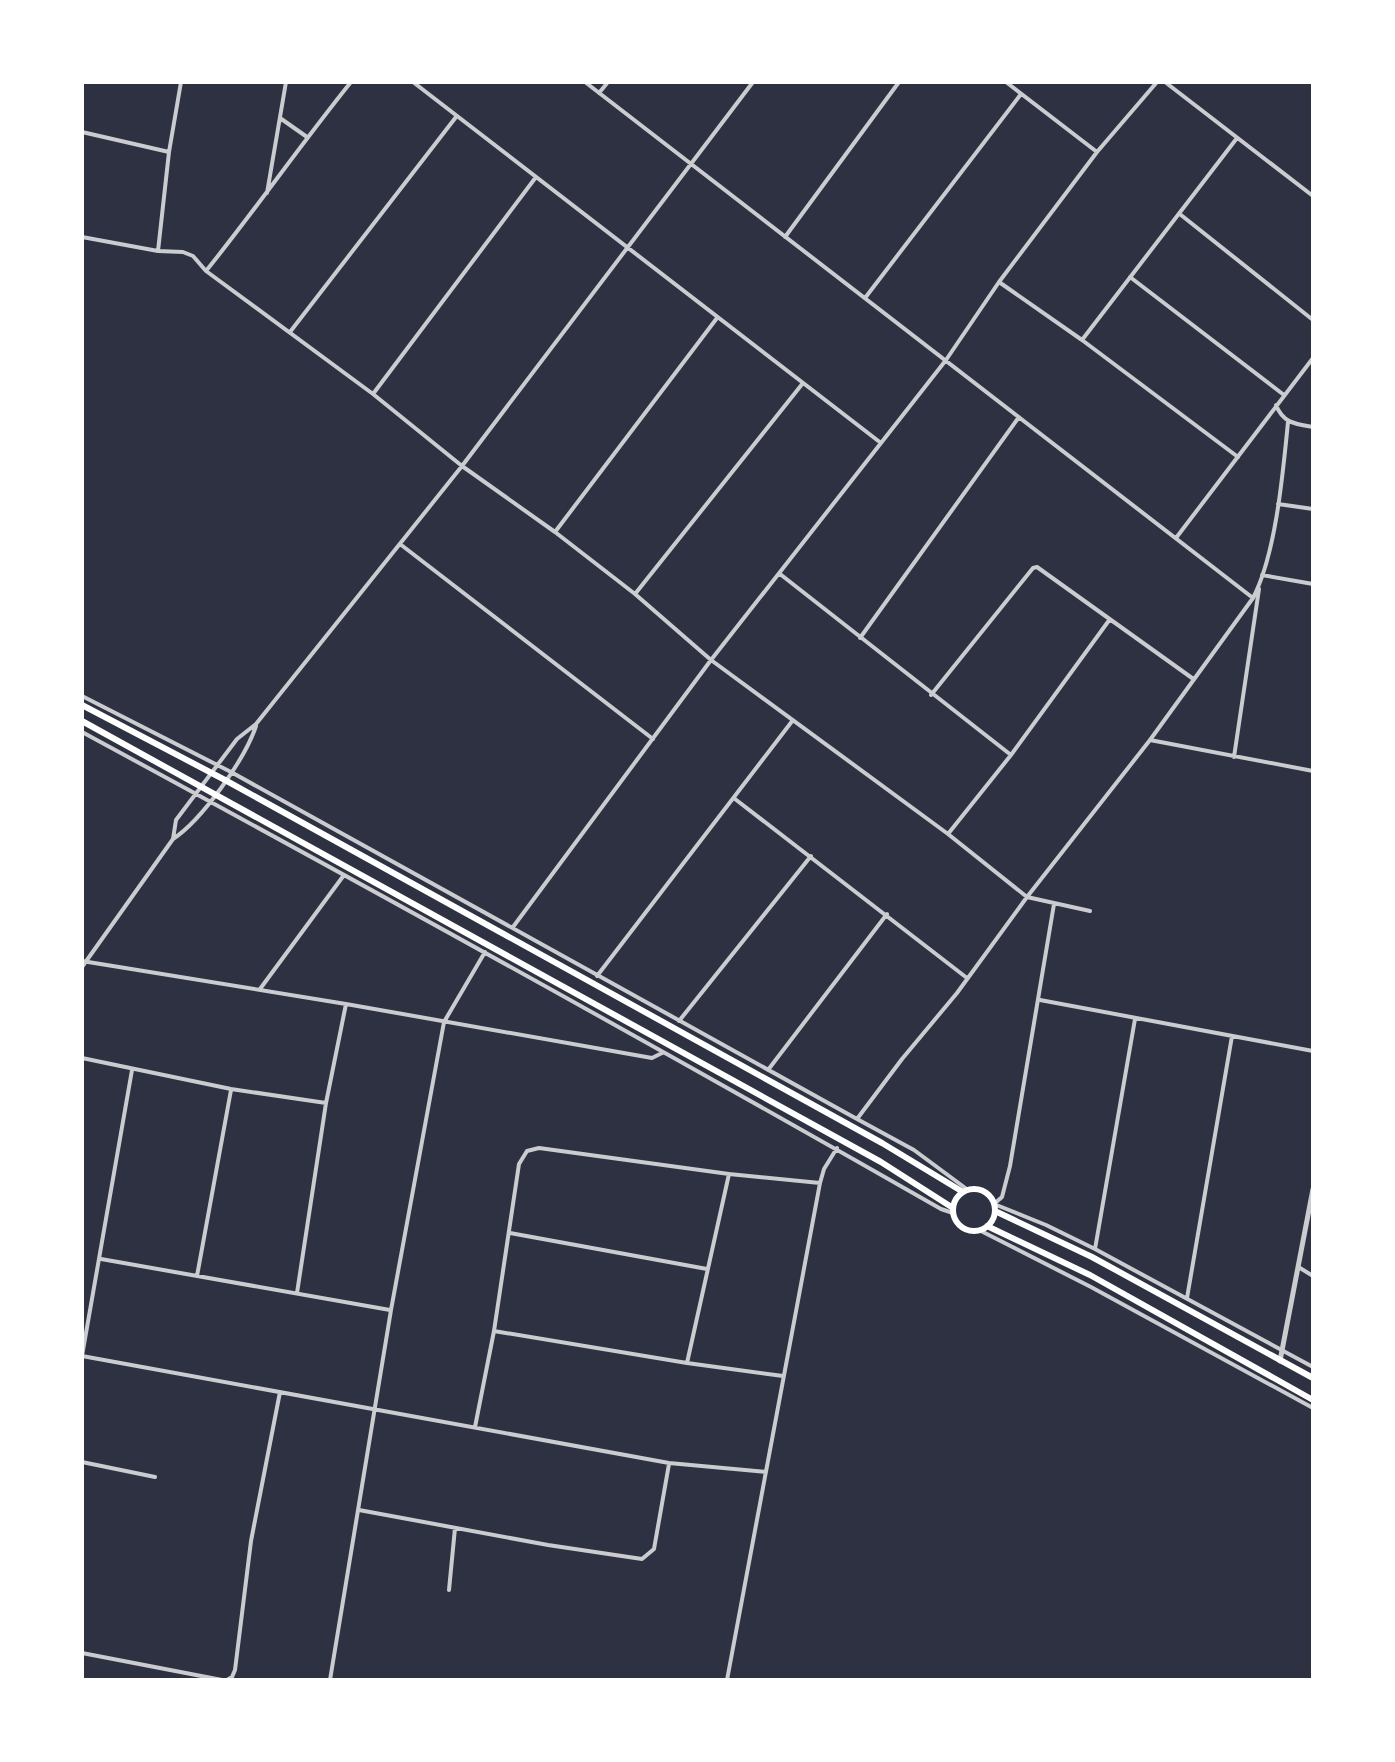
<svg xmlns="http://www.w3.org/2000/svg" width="1395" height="1762" viewBox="0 0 1395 1762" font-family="Arial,sans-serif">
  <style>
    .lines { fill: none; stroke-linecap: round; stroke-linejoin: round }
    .minor { stroke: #caccd0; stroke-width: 4 }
    .tertiary { stroke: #caccd0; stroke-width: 5 }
    .secondary { stroke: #fff; stroke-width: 6 }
  </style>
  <rect width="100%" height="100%" fill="#2d3142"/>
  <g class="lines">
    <path class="minor" d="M413 82 881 443
      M585 82 1253 598
      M1006 82 1097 152
      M1165 82 1313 196
      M599 93 608 82
      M280 118 307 137
      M82 132 169 152
      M267 193 286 82
      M1181 215 1313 320
      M82 237 158 251 183 252 193 256 206 271 373 394 462 466 555 532 635 594 711 660 948 834 1027 897 1090 911
      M785 237 899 82
      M158 251 169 152 181 82
      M206 271C256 209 301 144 351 82
      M1130 277 1284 395
      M999 282 1082 340 1238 457
      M865 298 1021 94
      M290 332 456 117
      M1082 340 1237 138
      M373 394 536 177
      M1276 405C1283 423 1295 424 1313 427
      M1278 504 1313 509
      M555 532 717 318
      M1176 538 1313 358
      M400 544 653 739
      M780 574 1011 755
      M1262 575 1313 584
      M635 594 803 383
      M860 638 1019 417
      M931 695 1033 568 1037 567 1192 678
      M82 696 231 772 857 1119 914 1150 968 1190
      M82 732C370 888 657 1047 941 1209L953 1213
      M1150 740 1313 771
      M1234 757 1259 589
      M735 799 967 978
      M948 834 1011 755 1110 619
      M173 839 176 820 237 739 256 724 462 466 753 82
      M513 927 711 660 946 360 999 282 1097 152 1157 82
      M82 961 346 1004 652 1058 662 1053
      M82 967 173 839C202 820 245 759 256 726
      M597 976 793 720
      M260 989 344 875
      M1040 1000 1313 1051
      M679 1021 811 856
      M82 1058 231 1089 326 1103
      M768 1070 887 914
      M857 1119 902 1059 957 993 1027 897 1150 740 1253 598C1276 554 1283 472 1288 422
      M994 1204 1046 1225 1095 1249 1313 1367
      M994 1204 1002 1197 1010 1166 1054 904
      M979 1230 1091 1287 1313 1408
      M510 1233 707 1269
      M1095 1249 1135 1019
      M101 1259 390 1310
      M1300 1268 1313 1276
      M197 1276 231 1090
      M297 1293 326 1103 346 1004
      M1187 1298 1232 1036
      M494 1331 687 1363 783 1376
      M82 1356 669 1463 766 1472
      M82 1356 132 1070
      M687 1363 729 1174
      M475 1427 494 1331 519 1164 527 1151 539 1148 729 1174 820 1183
      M82 1462 155 1477
      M359 1510 548 1545 642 1559 654 1549 669 1464
      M449 1590 455 1528
      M82 1653 222 1680
      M227 1680 232 1677 235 1670 251 1541 280 1392
      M330 1680 391 1310 444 1022 485 952
      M727 1680 820 1183 824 1169 837 1148"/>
    <path class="tertiary" d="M1280 1361 1313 1189"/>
    <path class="secondary" d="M82 705 225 780 882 1143 963 1192
      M82 721 881 1162 953 1208
      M953 1210a21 21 0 1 1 42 0a21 21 0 1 1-42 0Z
      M995 1211 1092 1257 1313 1378
      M987 1226 1090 1275 1313 1400"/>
  </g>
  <rect width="1395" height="1762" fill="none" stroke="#ffffff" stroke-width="168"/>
</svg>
